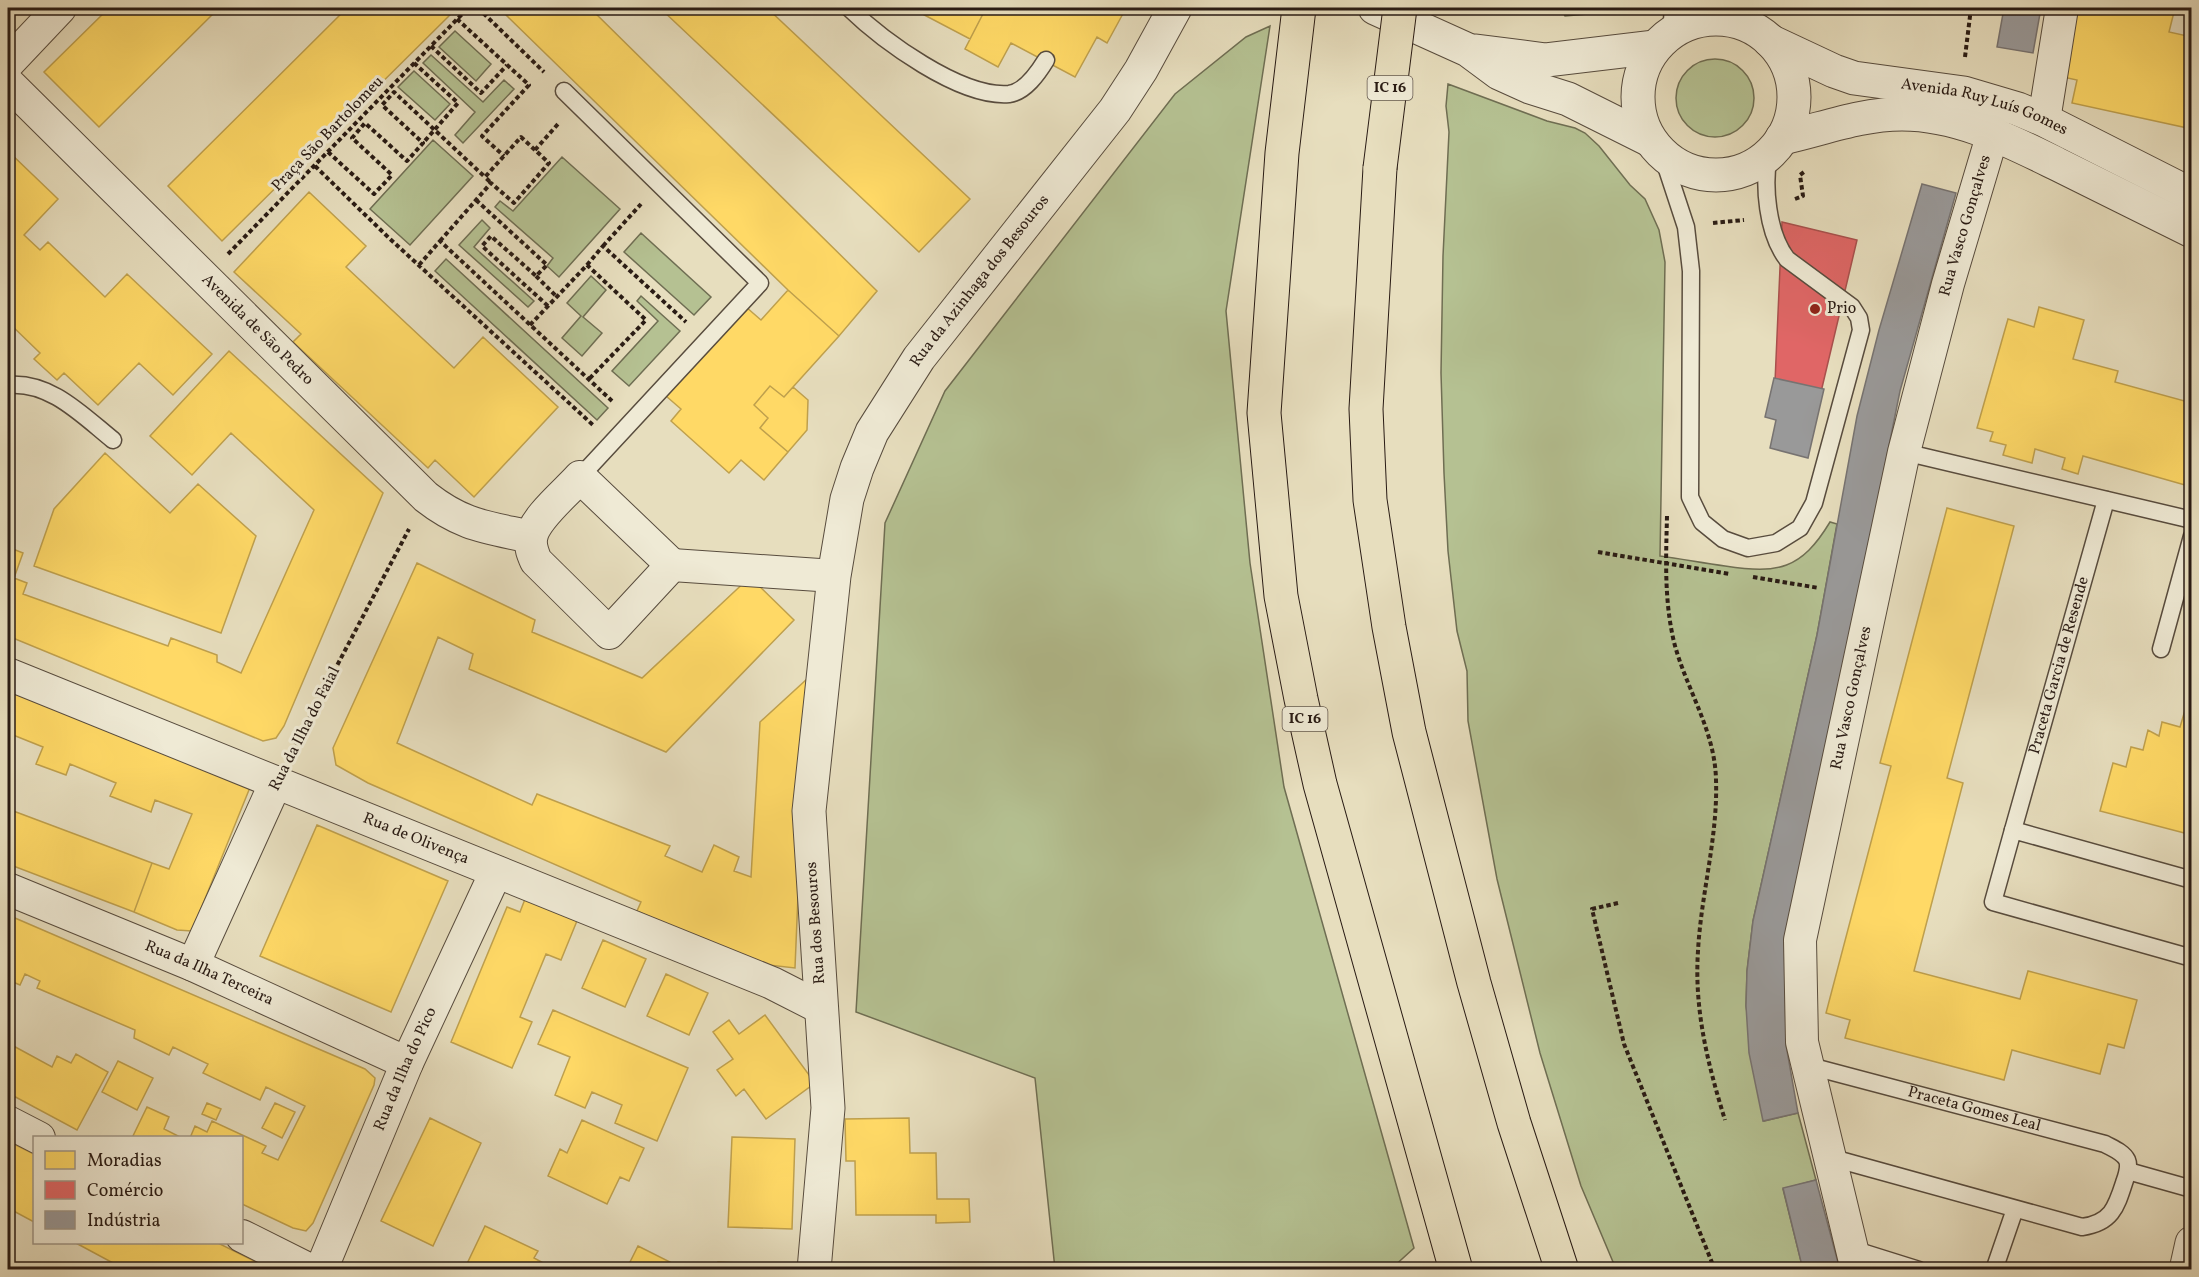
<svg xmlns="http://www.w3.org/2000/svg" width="2199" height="1277" viewBox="0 0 2199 1277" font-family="Vollkorn,serif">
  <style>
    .green { fill: #b5c192; stroke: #6f6e53; stroke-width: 1.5 }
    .homes { fill: #ffd966; stroke: #bfa04d; stroke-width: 1.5 }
    .shops { fill: #e06666; stroke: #a9504d; stroke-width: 1.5 }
    .industry { fill: #999; stroke: #777371; stroke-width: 1.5 }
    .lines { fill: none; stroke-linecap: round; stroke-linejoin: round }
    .service-casing { stroke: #584c3e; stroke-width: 19 }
    .minor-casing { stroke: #584c3e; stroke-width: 34 }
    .tertiary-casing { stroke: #584c3e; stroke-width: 35 }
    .trunk-casing { stroke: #291b14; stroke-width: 35 }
    .path { stroke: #291b14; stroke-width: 4; stroke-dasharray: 4.5 3; stroke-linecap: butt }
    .service { stroke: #efead5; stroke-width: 16 }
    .minor { stroke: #efead5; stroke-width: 32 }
    .tertiary { stroke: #efead5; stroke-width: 33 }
    .trunk { stroke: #e7debe; stroke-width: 33 }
    .trunk-bridge-casing { stroke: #291b14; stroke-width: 35; stroke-linecap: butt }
    .trunk-bridge { stroke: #e7debe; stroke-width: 33 }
    .poi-dot { fill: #8f2418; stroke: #efead5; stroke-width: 2 }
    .labels { text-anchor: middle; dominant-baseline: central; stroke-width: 6; stroke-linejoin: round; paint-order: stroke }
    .shield { fill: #efead5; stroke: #64594e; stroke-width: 1.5 }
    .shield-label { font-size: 15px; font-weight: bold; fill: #291b14 }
    .street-label { font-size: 16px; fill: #291b14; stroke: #efead5 }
    .poi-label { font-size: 16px; fill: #291b14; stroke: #efead5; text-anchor: start }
  </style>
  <rect width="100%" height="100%" fill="#e7debe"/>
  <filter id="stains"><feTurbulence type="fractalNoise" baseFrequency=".00333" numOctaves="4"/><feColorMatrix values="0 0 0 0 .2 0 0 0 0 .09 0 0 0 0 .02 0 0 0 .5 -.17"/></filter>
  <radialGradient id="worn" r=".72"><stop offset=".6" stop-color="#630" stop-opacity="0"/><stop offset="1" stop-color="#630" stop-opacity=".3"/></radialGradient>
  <path class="green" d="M1561 8H1602L1588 14 1565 16Z
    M1270 26 1226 311 1250 563 1284 787 1414 1248 1391 1269H1055L1035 1078 856 1012 885 523 945 391 1175 94 1246 37Z
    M455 31 491 64 476 81 439 47Z
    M431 55 483 102 504 80 514 89 463 143 455 135 475 112 423 63Z
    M1676 98a39 39 0 1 1 78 0a39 39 0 1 1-78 0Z
    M414 71 450 104 435 120 398 87Z
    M1448 84 1547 121 1575 128 1585 133 1599 146 1630 185 1645 199 1659 230 1665 262 1660 556C1682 559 1703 563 1725 566 1778 574 1801 570 1830 522L1837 524 1817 635 1753 921 1747 971 1746 1006 1764 1121 1798 1113 1816 1180 1783 1189 1803 1269H1616L1581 1186 1540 1053 1497 879 1468 721 1467 671 1457 631 1448 551 1444 473 1441 373 1443 256 1449 132 1446 106Z
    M433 140 473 176 410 245 370 209Z
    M562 157 620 209 559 277 547 266 553 258 495 207 500 201 513 211Z
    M482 220 490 228 474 247 534 301 528 307 459 245Z
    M641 233 711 297 694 315 624 252Z
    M446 259 608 408 597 420 435 271Z
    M591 276 606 290 583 317 602 333 582 356 562 338 581 316 567 303Z
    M641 296 680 331 629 386 612 371 658 321 637 301Z"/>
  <path class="homes" d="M109 8H219L99 127 44 72Z
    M347 8H457L222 241 168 186Z
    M513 8H590L877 291 839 336 788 290 506 15Z
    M663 8H767L970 199 919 252 661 9Z
    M911 8H986L970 39Z
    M986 8H1120L1125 10 1107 43 1097 37 1075 77 1011 43 998 67 965 49Z
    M2077 8H2175L2169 32 2192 37V129L2072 103 2077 80 2063 77Z
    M8 151 58 199 24 235 40 250 48 242 105 297 127 274 212 354 173 395 139 363 98 405 64 373 57 380 34 359 40 353 8 322Z
    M309 192 366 246 346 267 454 368 483 337 558 407 474 497 435 460 428 468 293 342 301 334 234 272Z
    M788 290 839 336 784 397 770 386 754 405 768 418 760 428 788 452 764 480 741 460 729 473 671 421 681 409 666 396 746 307 761 320Z
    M2039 307 2084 320 2073 359 2118 371 2115 382 2192 403V487L2083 456 2078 474 2062 469 2065 458 2035 449 2032 463 2003 455 2006 445 1990 441 1993 432 1977 428 2008 319 2034 327Z
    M229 351 383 493 284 726 276 738 263 741 8 636V547L23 553 14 578 27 583 23 594 168 646 171 638 217 655V662L241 673 314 510 231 433 192 475 150 436Z
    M770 386 784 397 793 387 808 400 807 430 788 452 760 428 768 418 754 405Z
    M105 453 170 513 198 484 256 536 221 633 34 566 54 509Z
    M1947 508 2014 526 1947 778 1963 783 1914 971 2020 999 2028 971 2137 1000 2124 1048 2108 1044 2100 1074 2012 1050 2004 1080 1845 1038 1850 1020 1826 1013 1891 766 1880 763Z
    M417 563 535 620 532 632 642 678 750 577 794 620 666 752 469 669 473 654 438 637 397 743 532 805 537 794 670 846 665 856 702 872 714 845 739 857 734 871 751 877 760 722 807 679 795 968 750 963 637 911 641 902 368 783 336 765 333 748Z
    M8 687 251 785 192 931 177 930 134 912 152 863 169 869 192 814 155 800 151 812 110 796 116 783 70 764 66 775 36 764 43 747 8 733Z
    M2192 687V835L2100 811 2113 763 2126 767 2131 747 2143 750 2148 730 2159 736 2162 722 2180 727Z
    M8 809 152 863 134 912 8 864Z
    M317 825 448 881 391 1012 260 956Z
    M527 894 579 916 561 960 546 954 520 1017 532 1022 512 1068 451 1042 507 907 520 912Z
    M8 915 365 1069 375 1078 374 1085 313 1223 306 1231 293 1228 242 1204V1138H190L195 1126 207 1132 212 1121 266 1146 262 1153 278 1160 305 1106 266 1087 260 1100 203 1073 208 1064 173 1047 169 1055 134 1038 135 1030 37 988 40 981 25 974 20 985 8 980Z
    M603 940 646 959 625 1007 582 988Z
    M666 974 708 993 689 1035 647 1016Z
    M553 1010 688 1068 657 1141 615 1123 622 1105 592 1092 585 1108 555 1095 570 1057 538 1044Z
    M765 1015 815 1083 766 1119 744 1089 736 1096 717 1070 733 1059 713 1032 729 1020 739 1034Z
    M8 1043 52 1067 57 1056 71 1063 76 1054 108 1072 77 1130 8 1093Z
    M118 1061 153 1078 137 1110 102 1092Z
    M207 1103 221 1109 216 1120 202 1114Z
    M275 1103 295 1112 282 1138 262 1128Z
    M147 1107 169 1117 164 1129 182 1138H132Z
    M430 1118 481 1143 433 1246 381 1221Z
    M909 1118 910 1153H936L937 1199H969L970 1222 936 1223V1215H856L855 1161H846L845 1119Z
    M582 1120 644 1148 629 1181 620 1177 607 1204 548 1176 560 1149 567 1153Z
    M732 1137 795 1139 792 1229 728 1227Z
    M8 1141 34 1154V1222L8 1208Z
    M485 1226 538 1251 534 1258 556 1270H464Z
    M74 1242H216L272 1270H126Z
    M638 1246 676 1265 674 1270H626Z
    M718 1262 781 1265V1270H718Z"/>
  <path class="shops" d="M1782 222 1857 240 1821 392 1775 382Z"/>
  <path class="industry" d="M2004 8H2041L2033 53 1997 47Z
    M1922 184 1956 193 1900 391 1785 962 1786 1045 1798 1113 1763 1121 1749 1053 1746 1006 1747 971 1753 921 1817 635 1857 416 1879 330Z
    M1774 378 1824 389 1808 458 1770 448 1776 420 1765 417Z
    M1816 1180 1840 1270H1803L1783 1188Z"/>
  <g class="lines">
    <defs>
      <g id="service">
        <path d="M849 8C882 40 960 98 1009 94 1025 92 1038 73 1046 60"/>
        <path d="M1741 8 1753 29"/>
        <path d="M1671 33 1673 8"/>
        <path d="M564 91 760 283 580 477"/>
        <path d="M1662 154 1686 227 1691 271 1690 497 1702 522 1723 539 1748 548 1776 543 1800 528 1814 503 1861 330 1859 318 1852 307 1787 259C1767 233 1763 185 1769 154"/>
        <path d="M8 385C50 381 82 415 113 440"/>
        <path d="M1904 452 2192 520"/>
        <path d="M2161 649 2192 536"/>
        <path id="s1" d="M2013 830 2106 500"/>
        <path d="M2192 880 2013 830 1993 902 2192 958"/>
        <path id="s2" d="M1806 1065 2105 1144C2112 1148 2123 1152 2127 1160 2130 1167 2126 1177 2124 1183 2116 1208 2111 1223 2082 1227L1829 1157"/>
        <path d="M2128 1171 2192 1189"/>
        <path d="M1852 1249 1919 1270"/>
        <path d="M1994 1270 2015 1209"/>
      </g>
      <g id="minor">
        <path d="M8 63 60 8"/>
        <path id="s3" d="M8 83 426 497C463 526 487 527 531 537"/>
        <path d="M2044 120 2062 8"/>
        <path d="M580 477 672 565 609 633 536 561C533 554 530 547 531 539 533 519 567 492 580 477Z"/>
        <path d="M672 565 834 576"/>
        <path id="s4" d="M8 674 772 983 821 1008"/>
        <path id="s5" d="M8 889 193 965 407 1063"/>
        <path d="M193 965 276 782"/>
        <path d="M8 1122 39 1138"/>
        <path d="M242 1236 310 1270"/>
        <path id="s6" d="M321 1270 407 1063 496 872"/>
        <path id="s7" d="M1857 1270 1802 1042 1800 940 1904 452 1948 284 1993 133"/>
      </g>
      <g id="tertiary">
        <path d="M1375 8 1468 50 1499 73 1530 87 1568 99 1650 140"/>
        <circle cx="1716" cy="97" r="78"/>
        <path id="s8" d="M1770 41 1834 71 1854 78 1964 93 2018 109 2044 120 2192 195"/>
        <path d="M1476 51 1546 60 1655 47"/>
        <path d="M1782 138C1823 129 1860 114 1902 114 1958 114 2008 140 2057 164 2102 186 2147 209 2192 231"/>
        <path id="s9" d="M814 1270 828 1108 809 811 834 576 847 499 857 468 872 432 919 358 1115 110 1141 70 1175 8"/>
        <path d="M2186 1270 2192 1243"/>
      </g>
      <path id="trunk" d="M1299 8 1282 153 1264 413 1281 596 1301 699 1320 784 1456 1270
        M1380 168 1366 409 1370 500 1389 627 1409 732 1474 983 1514 1123 1562 1270"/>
    </defs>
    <use href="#service" class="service-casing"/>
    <use href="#minor" class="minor-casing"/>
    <use href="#tertiary" class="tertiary-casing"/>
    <use href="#trunk" class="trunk-casing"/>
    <path class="path" d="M478 8 544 72
      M457 19 529 85 482 136 504 156
      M431 46 481 93 507 65
      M1965 57 1971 8
      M414 63 458 103 423 143
      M535 150 558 124
      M328 152 374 194 392 175 352 138 365 123 407 161 423 143 382 105 394 92 485 177
      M315 166 389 238 593 425
      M1795 199 1803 196 1800 175 1804 172
      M476 200 547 265 536 276 491 236 482 246 548 306
      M1713 223 1744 220
      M440 241 491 183 514 203 549 163 521 137 485 177 491 183
      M603 246 641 204
      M228 254 468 8
      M419 265 440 241 612 401
      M587 265 603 246 686 322
      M536 276 557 297
      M530 325 587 265 646 320 589 379
      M1667 516C1666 558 1664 600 1674 642 1686 689 1715 730 1716 780 1718 837 1701 894 1698 951 1694 1010 1708 1065 1725 1120
      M1598 552 1730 574
      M1753 577 1819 588
      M292 751 409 529
      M1618 903 1592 909 1624 1044 1715 1270"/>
    <use href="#service" class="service"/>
    <use href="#minor" class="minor"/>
    <use href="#tertiary" class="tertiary"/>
    <use href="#trunk" class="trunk"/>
    <defs>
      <path id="trunk-bridge" d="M1380 168 1400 8"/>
    </defs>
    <use href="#trunk-bridge" class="trunk-bridge-casing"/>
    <use href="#trunk-bridge" class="trunk-bridge"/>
  </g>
  <circle class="poi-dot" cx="1815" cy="309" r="6"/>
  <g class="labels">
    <g class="shield">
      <rect x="1367.5" y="76" width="45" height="24" rx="4.5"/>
      <rect x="1282.5" y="707" width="45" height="24" rx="4.5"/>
    </g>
    <g class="shield-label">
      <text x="1390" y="88">IC 16</text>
      <text x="1305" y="719">IC 16</text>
    </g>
    <g class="street-label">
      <text stroke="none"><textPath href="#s8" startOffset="226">Avenida Ruy Luís Gomes</textPath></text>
      <text transform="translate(328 134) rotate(-46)">Praça São Bartolomeu</text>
      <text stroke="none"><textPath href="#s7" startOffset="1070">Rua Vasco Gonçalves</textPath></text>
      <text stroke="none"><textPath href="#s9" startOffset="1032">Rua da Azinhaga dos Besouros</textPath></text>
      <text stroke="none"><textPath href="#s3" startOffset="351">Avenida de São Pedro</textPath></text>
      <text stroke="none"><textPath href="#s1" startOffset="171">Praceta Garcia de Resende</textPath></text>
      <text stroke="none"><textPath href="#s7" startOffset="584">Rua Vasco Gonçalves</textPath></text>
      <text transform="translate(305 729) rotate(-63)">Rua da Ilha do Faial</text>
      <text stroke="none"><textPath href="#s4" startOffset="440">Rua de Olivença</textPath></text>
      <text transform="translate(816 923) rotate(-94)">Rua dos Besouros</text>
      <text stroke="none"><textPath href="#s5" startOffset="218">Rua da Ilha Terceira</textPath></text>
      <text stroke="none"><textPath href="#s6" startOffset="218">Rua da Ilha do Pico</textPath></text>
      <text stroke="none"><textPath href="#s2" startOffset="174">Praceta Gomes Leal</textPath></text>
    </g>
    <g class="poi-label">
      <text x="1827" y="309">Prio</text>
    </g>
  </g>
  <rect width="2199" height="1277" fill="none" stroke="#e7debe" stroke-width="30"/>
  <rect x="9" y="9" width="2181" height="1259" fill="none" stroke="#291b14" stroke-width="3"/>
  <rect x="15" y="15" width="2169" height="1247" fill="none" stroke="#291b14" stroke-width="1.5"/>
  <rect x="33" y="1136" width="210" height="108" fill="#efead5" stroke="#a09788" stroke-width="1.5"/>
  <rect x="45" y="1151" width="30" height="18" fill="#ffd966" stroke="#a09788" stroke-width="1.5"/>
  <text x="87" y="1166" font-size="18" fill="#291b14">Moradias</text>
  <rect x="45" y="1181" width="30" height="18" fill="#e06666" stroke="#a09788" stroke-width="1.5"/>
  <text x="87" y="1196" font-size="18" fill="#291b14">Comércio</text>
  <rect x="45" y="1211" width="30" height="18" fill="#999999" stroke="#a09788" stroke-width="1.5"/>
  <text x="87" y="1226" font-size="18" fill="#291b14">Indústria</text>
  <rect width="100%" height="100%" filter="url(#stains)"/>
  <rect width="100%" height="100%" fill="url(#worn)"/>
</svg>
